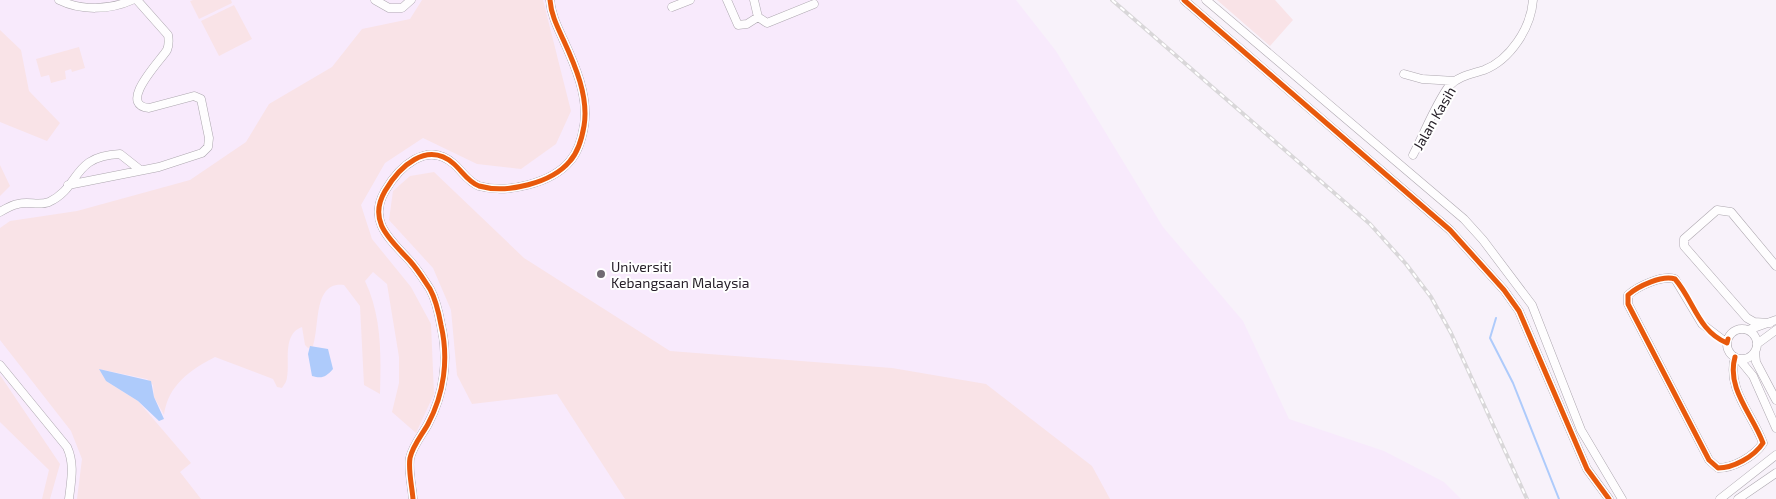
<svg xmlns="http://www.w3.org/2000/svg" width="1776" height="499" viewBox="0 0 1776 499" font-family="'Exo 2',sans-serif">
  <style>
    .built { fill: #f8eafc }
    .green { fill: #f9e3e7 }
    .water { fill: #aecbfb }
    .lines { fill: none; stroke-linecap: round; stroke-linejoin: round }
    .stream { stroke: #aecbfb; stroke-width: 2 }
    .minor-casing { stroke: #ada7af; stroke-width: 9 }
    .minor { stroke: #fefdfe; stroke-width: 8 }
    .rail-casing { stroke: #d9d7d9; stroke-width: 4 }
    .rail { stroke: #fff; stroke-width: 2; stroke-dasharray: 5.5; stroke-linecap: butt }
    .cycleway-casing { stroke: #fff; stroke-width: 8 }
    .cycleway { stroke: #e8590c; stroke-width: 5 }
    .poi-dot { fill: #706a72; stroke: #fff; stroke-width: 2 }
    .labels { text-anchor: middle; dominant-baseline: central; stroke-width: 4; stroke-linejoin: round; paint-order: stroke }
    .street-label { font-size: 14px; fill: #272029; stroke: #fff }
    .poi-label { font-size: 14px; fill: #272029; stroke: #fff; text-anchor: start }
  </style>
  <rect width="100%" height="100%" fill="#f8f2fa"/>
  <path class="built" d="M0 0H1016L1056 51 1163 227 1243 321 1289 419 1384 451 1444 482 1461 499H0Z"/>
  <path class="green" d="M193 0H231L232 3 199 19 190 1Z
    M422 0H543L571 111 556 144 521 169 477 164 423 138 385 163 361 205 372 239 411 287 431 324 434 394 416 433 392 412 399 383V357L387 284 373 272 365 281C382 317 381 355 380 394L364 385 360 306 344 285C313 281 320 325 313 346L308 348 305 345 302 327C282 334 290 362 287 377 287 381 284 385 282 388L277 387 273 379 215 357C190 370 168 385 164 415L154 397 153 385 147 379 99 369 106 381 138 401 191 463 180 472 201 499H77L82 459 71 431 0 340V228L10 221 77 211 190 180 246 142 269 104 332 67 362 29 410 19Z
    M1217 0H1275L1293 20 1270 46Z
    M234 5 252 39 219 56 201 21Z
    M0 30 21 50 29 91 60 123 47 141 0 122Z
    M79 47 85 68 72 72 71 69 65 71 66 79 51 83 49 75 41 77 36 59Z
    M0 165 10 186 0 196Z
    M434 172 524 258 670 351 892 368 986 384 1092 466 1110 499H625L557 394 472 404 457 375 451 310 433 268 389 220 393 191 410 176Z
    M0 375 60 464 50 499H42L49 470 0 422Z"/>
  <path class="water" d="M310 346 328 349 333 369C326 377 322 379 312 376L308 354Z
    M99 369 151 381 154 397 164 419 159 421 138 401 106 381Z"/>
  <g class="lines">
    <path class="stream" d="M1496 318 1490 338 1513 383 1559 499"/>
    <defs>
      <path id="minor" d="M59 0C81 11 110 10 132 0
        M375 0 389 8H402L411 0
        M727 0 738 25 747 24 758 17
        M754 0 758 17 767 23 814 4
        M1184 0 1450 230 1504 290 1519 311 1587 469 1609 499
        M1206 0 1464 219 1483 240 1532 305 1581 430 1622 499
        M672 7 690 0
        M1404 74 1422 79 1455 81
        M1413 155C1424 134 1435 105 1449 86 1458 76 1472 74 1484 70 1510 60 1531 28 1533 0
        M68 185 159 167 202 153 208 147 209 138 201 99 194 96 149 108C116 105 162 59 167 50 169 45 169 40 168 35L137 0
        M0 212C5 209 12 205 18 204 28 201 39 206 49 202 81 187 71 156 120 154L139 169
        M1770 323 1754 322 1747 318 1684 246V239L1717 210 1731 212 1776 266
        M1727 344a15 15 0 1 1 30 0a15 15 0 1 1-30 0Z
        M1748 330 1776 320
        M1727 343 1702 324 1675 279C1662 275 1638 286 1628 295V304L1709 460 1718 468C1733 468 1754 457 1763 443 1753 415 1726 389 1735 357
        M1757 344 1776 330
        M1755 352 1756 362 1776 400
        M1739 359 1753 376 1776 428
        M0 365 67 447C75 464 71 481 69 499
        M413 499C412 486 408 470 410 458 413 445 422 435 428 424 444 394 449 359 441 325 439 314 436 300 430 289 424 280 418 270 410 261 391 240 367 222 385 191 399 167 427 140 454 164 462 171 468 182 479 186 507 194 552 183 570 161 578 152 582 138 584 126 589 97 575 65 563 39 557 26 551 14 550 0
        M1720 499 1776 455
        M1738 499 1776 473"/>
    </defs>
    <use href="#minor" class="minor-casing"/>
    <use href="#minor" class="minor"/>
    <defs>
      <path id="rail" d="M1112 0 1370 224 1406 264 1431 297 1451 333 1527 499"/>
    </defs>
    <use href="#rail" class="rail-casing"/>
    <use href="#rail" class="rail"/>
    <defs>
      <path id="cycleway" d="M1184 0 1450 230 1504 290 1519 311 1587 469 1609 499
        M1728 339 1727 343C1698 331 1694 301 1675 279 1662 275 1638 286 1628 295V304L1709 460 1718 468C1733 468 1754 457 1763 443 1753 415 1726 389 1735 357
        M413 499C412 486 408 470 410 458 413 445 422 435 428 424 444 394 449 359 441 325 439 314 436 300 430 289 424 280 418 270 410 261 391 240 367 222 385 191 399 167 427 140 454 164 462 171 468 182 479 186 507 194 552 183 570 161 578 152 582 138 584 126 589 97 575 65 563 39 557 26 551 14 550 0"/>
    </defs>
    <use href="#cycleway" class="cycleway-casing"/>
    <use href="#cycleway" class="cycleway"/>
  </g>
  <circle class="poi-dot" cx="601" cy="274" r="5"/>
  <g class="labels">
    <g class="street-label">
      <text transform="translate(1434 118) rotate(-60)">Jalan Kasih</text>
    </g>
    <g class="poi-label">
      <text x="611" y="266">Universiti<tspan x="611" dy="16">Kebangsaan Malaysia</tspan></text>
    </g>
  </g>
</svg>
